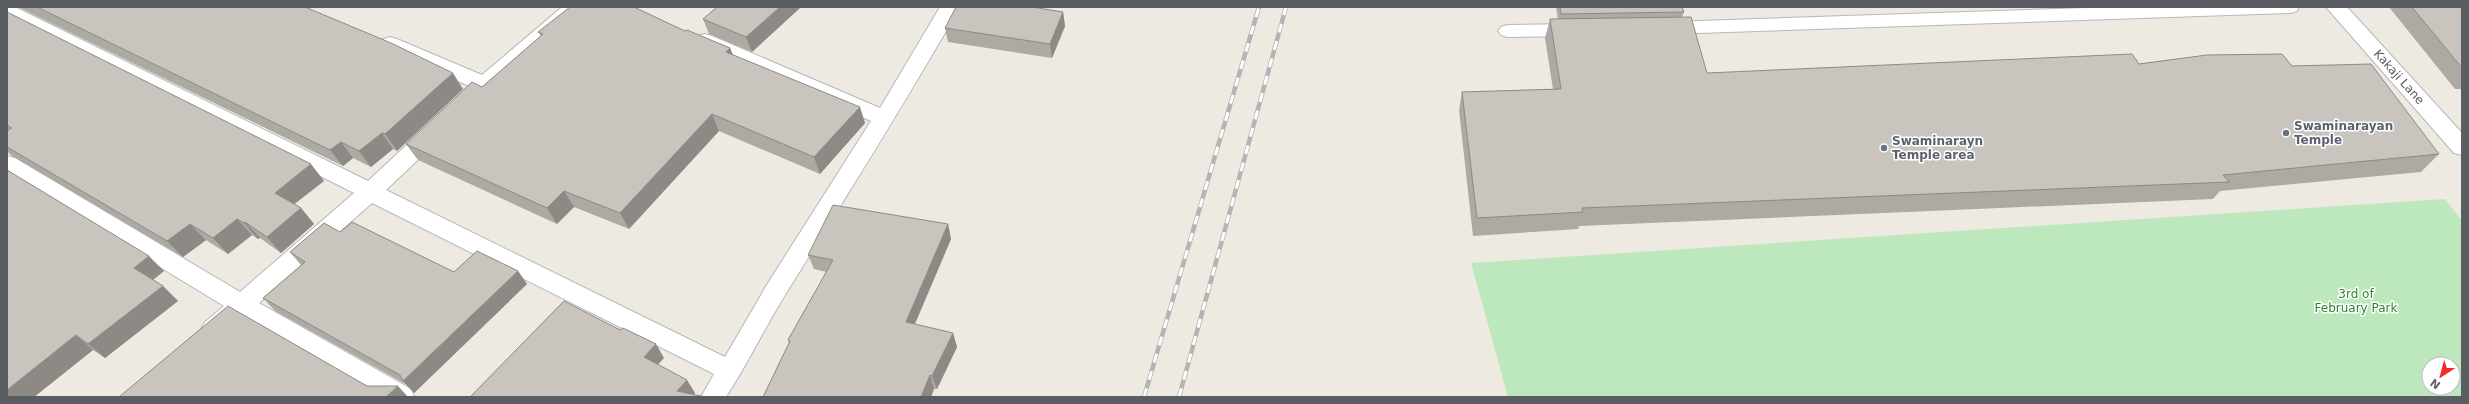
<svg xmlns="http://www.w3.org/2000/svg" width="2469" height="404" viewBox="0 0 2469 404" font-family="'DejaVu Sans',sans-serif">
  <style>
    .green { fill: #bde7bc; fill-rule: evenodd }
    .lines { fill: none; stroke-linecap: round; stroke-linejoin: round }
    .service-casing { stroke: #b4b8bd; stroke-width: 2 }
    .minor-casing { stroke: #b4b8bd; stroke-width: 2 }
    .service { fill: #fff; fill-rule: evenodd }
    .minor { fill: #fff; fill-rule: evenodd }
    .rail-casing { stroke: #b3b4b4; stroke-width: 4.5 }
    .rail { stroke: #fff; stroke-width: 3; stroke-dasharray: 9; stroke-linecap: butt }
    .wall { fill: #ada9a3 }
    .shaded-wall { fill: #8d8a85 }
    .building { fill: #c9c5be; stroke: #8d8a85 }
    .worship-dot { fill: #6b7280; stroke: #fff; stroke-width: 1.5 }
    .labels { text-anchor: middle; dominant-baseline: central; stroke-width: 3; stroke-linejoin: round; paint-order: stroke }
    .street-label { font-size: 12px; fill: #5a5e63; stroke: #fff }
    .worship-label { font-size: 12px; font-weight: bold; fill: #5b616d; stroke: #fff; text-anchor: start }
    .park-label { font-size: 12px; fill: #308431; stroke: #fff }
  </style>
  <rect width="100%" height="100%" fill="#eeeae1"/>
  <path class="green" d="M2445 199 2462 221V397H1508L1471 263ZM2429 364H2453V388H2429Z"/>
  <g class="lines">
    <defs>
      <path id="service" d="M2118 7H2299L2297 11 2291 13 1669 34 1663 32 1660 28 1663 24 1669 22Z
        M1572 24 1578 26 1581 30 1578 34 1572 36 1507 37 1501 35 1498 31 1501 27 1507 25Z"/>
      <path id="minor" d="M7 7H15L368 181 427 126 434 124 441 126 445 132 441 138 386 190 725 357 768 283 871 121 698 46 695 41 698 36 705 34 712 36 880 108 940 7H960C904 105 844 200 785 295 764 329 747 365 726 397H701L714 374 372 203 259 303 411 389 414 397H380L243 317C231 327 221 342 205 336L201 329 205 322 224 306 7 174V156L15 158 240 292 354 193 7 19Z
        M562 7H584L467 112 460 115 453 112 450 107 469 86 383 49 380 44 383 39 390 37 397 39 482 75Z
        M2326 7H2347L2462 133V155L2454 153Z"/>
    </defs>
    <use href="#service" class="service-casing"/>
    <use href="#minor" class="minor-casing"/>
    <use href="#service" class="service"/>
    <use href="#minor" class="minor"/>
    <defs>
      <path id="rail" d="M1144 397 1259 7
        M1179 397 1286 7"/>
    </defs>
    <use href="#rail" class="rail-casing"/>
    <use href="#rail" class="rail"/>
  </g>
  <path class="wall" d="M18 7H305L463 89 397 151 393 149 371 167 353 158 343 166Z
    M717 7H801L752 52 709 34 703 19Z
    M1556 7H1682L1684 12 1682 17 1707 73 2139 64 2292 66 2439 154 2421 172 2220 191 2213 199 1579 226 1578 229 1473 236 1459 110 1462 92 1553 89 1545 38 1550 19H1558Z
    M2389 7H2462V89H2455Z
    M7 12 324 181 294 204 301 208 314 224 281 253 260 238 258 239 252 235 228 254 206 240 183 257 12 156 7 151Z
    M1063 12 1065 26 1052 58 948 42 945 28Z
    M685 31 730 48 733 55 865 123 820 174 719 131 629 229 574 207 557 224 418 160 406 144 482 87 541 36 538 32Z
    M7 170 164 271 153 280 163 286 178 301 105 358 93 350 34 397Z
    M948 224 951 239 915 324 953 333 957 347 937 389H934L931 397H763L789 343 788 340 827 272 814 269 808 255Z
    M340 232 454 272 518 271 527 284 414 393 407 385 275 311 263 298 301 265 290 252Z"/>
  <path class="shaded-wall" d="M780 7H801L752 52 746 37Z
    M1063 12 1065 26 1052 58 1050 44Z
    M730 48 737 65 726 52Z
    M453 73 463 89 397 151 385 134Z
    M860 107 865 123 820 174 814 157Z
    M712 114 719 131 629 229 620 213Z
    M382 133 393 149 371 167 359 151Z
    M341 142 353 158 343 166 330 150Z
    M311 164 324 181 288 209 275 193Z
    M564 191 574 207 557 224 547 208Z
    M301 208 314 224 281 253 267 237Z
    M237 219 252 235 228 254 213 238Z
    M245 222 260 238 258 239 244 223Z
    M190 224 206 240 183 257 167 241Z
    M948 224 951 239 910 335 906 322Z
    M149 256 164 271 150 282 134 268Z
    M518 271 527 284 414 393 403 381Z
    M163 286 178 301 105 358 88 344Z
    M953 333 957 347 937 389 932 376Z
    M76 335 93 350 34 397H7V390Z
    M656 344 664 358 652 371 644 357Z
    M930 375 934 389 931 397H921Z
    M687 380 695 393 692 397 677 391Z
    M398 386 408 397H388L387 396Z"/>
  <path class="building" d="M37 7H305L391 43 453 73 385 134 382 133 359 151 341 142 330 150Z
    M570 7H634L685 31 687 30 730 48 726 52 860 107 814 157 712 114 620 213 564 191 547 208 406 144 472 82 482 87 543 34 538 32Z
    M717 7H780L746 37 703 19Z
    M956 7H1032L1063 12 1050 44 945 28Z
    M1560 7H1682L1684 12 1561 14Z
    M2412 7H2462V68Z
    M7 12 311 164 275 193 301 208 267 237 245 222 244 223 237 219 213 238 190 224 167 241 7 147V131L12 128 7 125Z
    M1691 17 1707 73 2132 54 2139 64 2207 55 2282 54 2292 66 2371 64 2439 154 2223 175 2229 182 1582 208 1583 212 1477 218 1462 92 1561 89 1550 19Z
    M7 170 149 256 134 268 163 286 88 344 76 335 7 390Z
    M833 205 948 224 906 322 953 333 932 376 930 375 921 397H763L790 341 788 340 833 260 808 255Z
    M352 222 454 272 477 251 518 271 403 381 400 375 263 298 305 262 290 252 324 223 340 232Z
    M564 301 620 330 623 328 656 344 644 357 687 380 677 391 706 397H473L471 396Z
    M228 306 367 386H398L387 396 388 397H119Z"/>
  <g class="worship-dot">
    <circle cx="2286" cy="133" r="4"/>
    <circle cx="1884" cy="148" r="4"/>
  </g>
  <g class="labels">
    <g class="street-label">
      <text transform="translate(2399 77) rotate(48)">Kakaji Lane</text>
    </g>
    <g class="worship-label">
      <text x="2294" y="126">Swaminarayan<tspan x="2294" dy="14">Temple</tspan></text>
      <text x="1892" y="141">Swaminarayn<tspan x="1892" dy="14">Temple area</tspan></text>
    </g>
    <g class="park-label">
      <text x="2356" y="294">3rd of<tspan x="2356" dy="14">February Park</tspan></text>
    </g>
  </g>
  <rect width="2469" height="404" fill="none" stroke="#5a5e63" stroke-width="16"/>
  <g transform="translate(2441 376) rotate(216)"><circle r="19" fill="#ffffff" stroke="#bdbfc1"/>
  <path d="M0-3L7 15L0 10L-7 15Z" fill="#f12d23"/>
  <text y="-6" font-size="11" font-weight="bold" text-anchor="middle" fill="#5a5e63">N</text>
  </g>
</svg>
